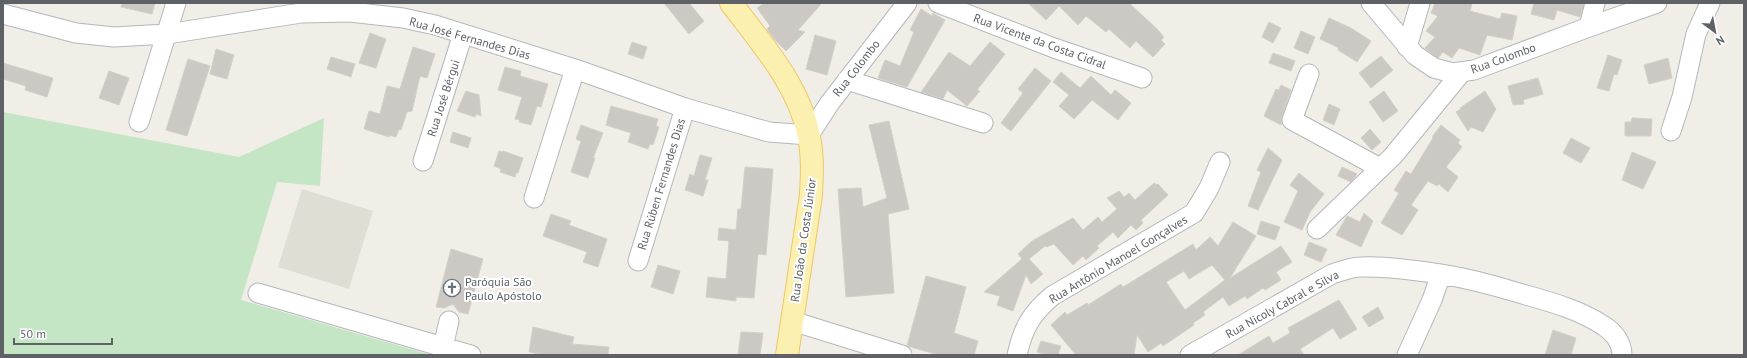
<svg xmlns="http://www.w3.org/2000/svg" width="1747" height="358" viewBox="0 0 1747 358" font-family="'PT Sans',sans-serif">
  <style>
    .education { fill: #e0ddd5 }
    .green { fill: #c5e6c5 }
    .building { fill: #ccc9c4; stroke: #d4d0c5; fill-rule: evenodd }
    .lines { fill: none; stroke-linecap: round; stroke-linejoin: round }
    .minor-casing { stroke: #b4b7bb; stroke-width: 21 }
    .major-casing { stroke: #ecc764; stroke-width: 24 }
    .minor { stroke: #fff; stroke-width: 19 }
    .major { stroke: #fcf0b0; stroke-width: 22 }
    .labels { text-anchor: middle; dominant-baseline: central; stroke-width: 4; stroke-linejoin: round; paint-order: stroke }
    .street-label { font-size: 12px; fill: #5e6267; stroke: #fff }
    .worship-label { font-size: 12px; fill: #5b616d; stroke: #fff; text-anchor: start }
  </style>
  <rect width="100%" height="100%" fill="#f0eee7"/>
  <path class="education" d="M302 189 373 211 349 289 278 267Z"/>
  <path class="green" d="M3 112 239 157 324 118 320 186 277 182 241 300 431 355H3Z"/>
  <path class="building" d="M122 3H155L152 14 121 7Z
    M664 3H689L704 21 689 34Z
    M764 3H822L798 30 805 32 786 51 775 40 767 29 770 26 757 8Z
    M1028 3H1129L1156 28 1164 37 1161 40 1165 44 1153 57 1136 41 1130 48 1109 29 1106 32 1086 16 1078 25 1059 6 1046 20Z
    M1435 3H1472L1470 11 1500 19 1502 13 1517 16 1512 40 1487 35 1480 55 1459 48 1452 58 1443 52 1438 58 1425 48 1435 37 1426 31 1438 16 1431 13Z
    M1534 3H1584L1580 17 1557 10 1554 20 1531 14Z
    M921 9 932 16 933 13 945 20 907 87 878 78 885 60 900 66 914 32 910 30Z
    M1329 18 1351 28 1371 41 1357 62 1338 50 1339 48 1320 39Z
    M1269 22 1281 28 1273 43 1262 37Z
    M1301 31 1315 37 1308 54 1294 48Z
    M370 33 386 39 376 68 359 63Z
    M815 35 836 41 827 75 806 69Z
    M632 42 647 47 643 59 628 54Z
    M990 42 1005 54 977 90 980 91 967 106 947 90 943 99 921 92 949 52 970 66Z
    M413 47 435 54 427 78 420 76 412 111 407 112 401 130 399 129 396 137 389 135V137L364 129 369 111 380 114 387 86 400 89Z
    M216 49 234 55 227 79 210 74Z
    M1273 53 1295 61 1291 71 1269 63Z
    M1608 55 1622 60 1617 75 1614 74 1609 91 1597 88Z
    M1381 56 1393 70 1371 88 1359 73Z
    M331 57 355 64 351 77 327 69Z
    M1668 58 1672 78 1649 84 1644 65Z
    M188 59 210 66 187 136 166 130Z
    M3 63 53 78 47 97 25 90 26 86 3 79Z
    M505 67 521 71 520 76 548 84 541 107 537 106 531 125 519 122 520 120 515 119 522 97 498 90Z
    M1035 68 1051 81 1011 131 1001 123 1023 93 1018 89Z
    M109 71 129 78 119 105 99 98Z
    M1061 72 1080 88 1091 76 1111 95 1115 90 1131 103 1118 120 1092 100 1074 119 1059 106 1069 95 1053 82Z
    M1538 78 1543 94 1523 100 1524 104 1513 105 1508 86Z
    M1281 85 1291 90 1282 116 1281 125 1264 116 1276 89 1279 90Z
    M466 91 479 95 481 116 476 114 475 117 457 111Z
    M1384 91 1398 111 1383 122 1369 102Z
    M1485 91 1496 109 1483 132 1471 127 1468 131 1456 112 1461 109 1460 108Z
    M1329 104 1340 109 1334 125 1323 120Z
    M611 106 658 119 656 126 659 127 653 145 650 144 648 149 628 142 631 133 606 125Z
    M1632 118 1652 119 1651 136H1625V122H1631Z
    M889 121 909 209 888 214 894 293 846 297 838 189 861 188 863 207 887 198 869 125Z
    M581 125 603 133 593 158H595L588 178 571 172 581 141 576 139Z
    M1441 125 1460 140 1458 143 1462 147 1446 167 1458 177 1448 192 1439 184 1437 186 1428 181 1411 205 1418 210 1402 235 1381 223 1399 193 1394 190 1406 171 1411 174 1433 138 1432 137Z
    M1370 129 1381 142 1372 150 1361 138Z
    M453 132 471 138 468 148 450 142Z
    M1571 138 1590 148 1581 163 1563 153Z
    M1268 148 1282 160 1258 210 1248 206 1261 172 1257 170Z
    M499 151 503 152V151L523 158 518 173H516L515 177 500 172 501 169 494 166Z
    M1632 152 1656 162 1643 189 1622 180Z
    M700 155 712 158 705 180H708L703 196 685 190 690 174 694 176Z
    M745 167 773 169 766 255 758 254 754 298 736 297V301L706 297 708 277 726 279 729 241 718 240 719 228 736 230 738 209H741Z
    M1342 167 1357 174 1351 182 1338 176Z
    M1299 173 1324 194 1310 212 1302 230 1284 222 1298 191 1290 185Z
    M1154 183 1157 185 1158 184 1168 195 1141 220 1143 223 1136 230 1131 225 1118 238 1113 232 1097 246 1099 248 1086 260 1083 256 1073 265 1054 244 1046 247 1045 246 1029 259 1043 274 1031 284 1026 275 1013 311 997 305 1000 296 984 292 1022 259 1018 254 1032 241 1073 218 1083 230 1098 217 1102 222 1117 209 1107 198 1119 191 1124 197 1129 193 1135 200Z
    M1364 213 1373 221 1361 247 1336 235 1347 216 1360 222Z
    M551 214 571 221 569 225 607 239 598 267 583 262 587 252 543 236Z
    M1261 221 1280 227 1275 240 1257 234Z
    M1233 222 1256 236 1230 278 1281 246 1292 262 1276 272 1281 280 1265 290 1263 288 1247 299 1245 296 1229 306 1223 297 1203 312 1205 315 1193 323 1194 325 1163 346 1161 343 1148 352 1137 335 1134 355H1076L1051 325 1065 312 1067 315 1087 303 1088 305 1121 284 1123 287 1193 244 1196 250 1210 237 1218 246ZM1212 265 1225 280 1185 310 1166 282 1184 271 1189 279Z
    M1309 242 1327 249 1321 262 1304 255Z
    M451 249 483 259 468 314 459 312 453 304 444 308 436 307Z
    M658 265 680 271 673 294 651 287Z
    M926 276 966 287 954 333 978 341 974 355H939L907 346Z
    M1339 300 1357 329 1340 339 1333 328 1300 349 1304 355H1238L1269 336 1273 343 1290 333 1288 328Z
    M1378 307 1384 318 1369 327 1362 317Z
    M533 327 574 337 572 344 609 347 608 355H543L529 352Z
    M1553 330 1576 338 1571 355H1545Z
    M741 332 763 333 760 355H738Z
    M1041 341 1061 346 1058 355H1047L1037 352Z"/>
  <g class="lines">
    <defs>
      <path id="minor" d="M938 3 1054 48 1142 78
        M1371 3 1415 55 1434 68 1453 73 1474 70 1589 27 1657 3
        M3 14 76 33 114 37 167 34 301 13 350 12 403 18 435 25 575 69 685 108 769 132 809 135 829 104 907 3
        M1589 27 1595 3
        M1407 47 1420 3
        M1309 74 1292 120 1380 168
        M847 80 983 123
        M139 122 176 3
        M1671 131 1682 97 1696 34 1710 3
        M423 161 463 34
        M534 198 575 69
        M1317 229 1393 156 1461 73
        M638 261 685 108
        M258 293 471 355
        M792 321 902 355
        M443 347 449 321
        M1017 355C1023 328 1031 314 1052 296L1194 213 1209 188 1220 162
        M1190 355 1332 274C1342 271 1351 267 1361 267 1387 266 1414 270 1440 274 1466 278 1493 285 1519 293 1547 301 1579 309 1604 326 1614 332 1622 343 1622 355
        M1407 355 1432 300 1441 274"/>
      <path id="major" d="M731 3C761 43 800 86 809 137 813 156 812 175 811 195L787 355"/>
    </defs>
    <use href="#minor" class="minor-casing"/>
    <use href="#major" class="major-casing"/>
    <use href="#minor" class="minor"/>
    <use href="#major" class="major"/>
  </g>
  <defs>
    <symbol id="church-ring" viewBox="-11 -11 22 22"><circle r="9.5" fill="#fff" stroke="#6b7280" stroke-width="1.5"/><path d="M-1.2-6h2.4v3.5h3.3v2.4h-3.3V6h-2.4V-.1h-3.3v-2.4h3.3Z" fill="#6b7280"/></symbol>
  </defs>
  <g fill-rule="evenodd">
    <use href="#church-ring" x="442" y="278" width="20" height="20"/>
  </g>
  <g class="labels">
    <g class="street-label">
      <text transform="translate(470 38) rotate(16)">Rua José Fernandes Dias</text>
      <text transform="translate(1040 41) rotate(20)">Rua Vicente da Costa Cidral</text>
      <text transform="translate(1503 58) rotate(-20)">Rua Colombo</text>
      <text transform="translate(856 68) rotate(-52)">Rua Colombo</text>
      <text transform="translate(443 98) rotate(-72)">Rua José Bérgui</text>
      <text transform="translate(661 184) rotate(-73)">Rua Rúben Fernandes Dias</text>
      <text transform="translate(803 240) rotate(-82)">Rua João da Costa Júnior</text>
      <text transform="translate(1118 259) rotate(-31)">Rua Antônio Manoel Gonçalves</text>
      <text transform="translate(1282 304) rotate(-29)">Rua Nicoly Cabral e Silva</text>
    </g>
    <g class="worship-label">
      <text x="465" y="281">Paróquia São<tspan x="465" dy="14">Paulo Apóstolo</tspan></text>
    </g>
  </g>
  <rect width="1747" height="358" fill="none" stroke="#5e6267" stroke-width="8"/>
  <g transform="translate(1715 32) rotate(148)" stroke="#ffffff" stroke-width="3" paint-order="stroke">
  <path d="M0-3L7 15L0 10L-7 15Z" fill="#5e6267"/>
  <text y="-6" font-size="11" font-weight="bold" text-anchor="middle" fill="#5e6267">N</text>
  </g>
  <path d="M14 338v6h98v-6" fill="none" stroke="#5e6267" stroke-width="2"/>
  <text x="20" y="338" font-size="12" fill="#5e6267" stroke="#ffffff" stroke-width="3" paint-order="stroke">50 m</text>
</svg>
